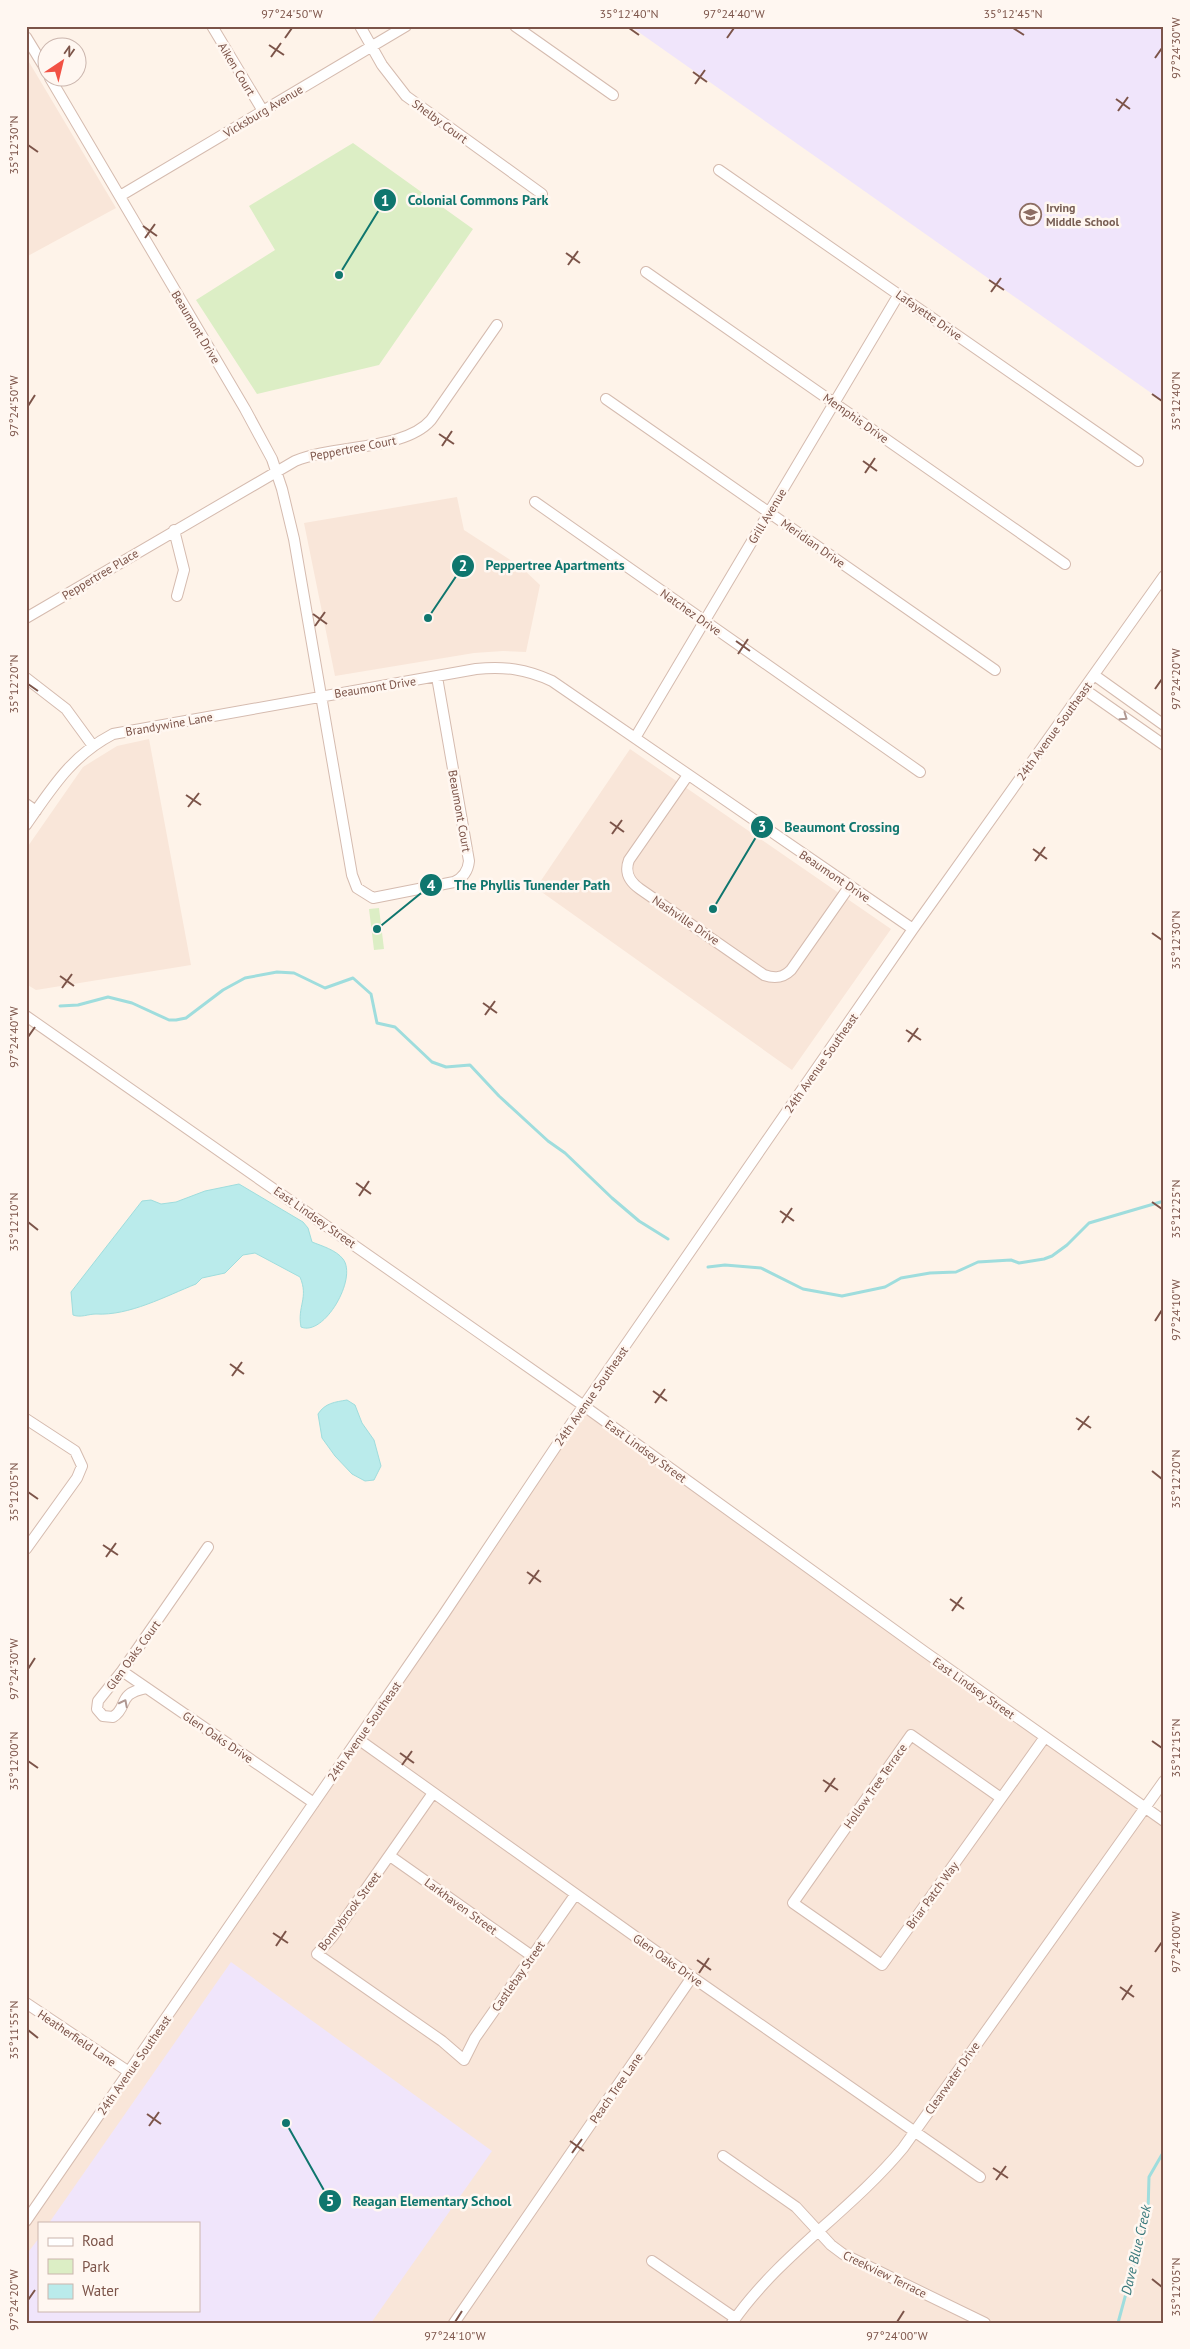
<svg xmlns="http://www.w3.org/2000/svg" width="1190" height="2349" viewBox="0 0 1190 2349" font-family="'PT Sans',sans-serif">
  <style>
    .residential { fill: #f9e6d9; fill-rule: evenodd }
    .education { fill: #f0e5fb }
    .green { fill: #dceec5 }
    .water { fill: #baebeb; stroke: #9fdddd }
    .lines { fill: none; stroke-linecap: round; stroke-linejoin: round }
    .stream { stroke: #9fdddd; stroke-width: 3 }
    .minor-casing { stroke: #d5bbaf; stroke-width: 12 }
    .minor { stroke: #fff; stroke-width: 10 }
    .oneway { stroke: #b09892 }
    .ticks { fill: none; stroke: #7c5449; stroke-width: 2 }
    .labels { text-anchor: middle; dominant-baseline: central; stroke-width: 5; stroke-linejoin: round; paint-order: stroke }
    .street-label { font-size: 12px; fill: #7c5449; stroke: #fff7f1 }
    .education-label { font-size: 12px; font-weight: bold; fill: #785e54; stroke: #fff7f1; text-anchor: start }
    .water-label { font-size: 14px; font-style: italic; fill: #38797b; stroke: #fff7f1 }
    .leader { fill: none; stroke: #0f766e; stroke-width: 2 }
    .callout-dot { fill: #0f766e; stroke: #fff7f1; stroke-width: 2 }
    .mark-label { font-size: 15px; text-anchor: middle; font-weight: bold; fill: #fff }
    .callout-label { font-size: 14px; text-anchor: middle; font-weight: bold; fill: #0f766e; stroke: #fff7f1; stroke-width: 5; stroke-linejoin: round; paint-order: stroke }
    .neatline { fill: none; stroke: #7c5449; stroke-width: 2 }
    .ticks-label { font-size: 12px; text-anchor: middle; fill: #7c5449 }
  </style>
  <rect width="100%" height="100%" fill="#fef3e9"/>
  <path class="residential" d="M26 57 116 208 26 257Z
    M457 497 464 530 521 567 540 585 526 652 503 651 474 653 335 676 304 523Z
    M149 739 191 965 36 990 26 984V849L83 767 117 746Z
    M630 749 891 929 792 1070 536 888Z
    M584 1406 1164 1817V2323H26V2221ZM39 2223H199V2310H39Z"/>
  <path class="education" d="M630 26H1164V402Z
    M231 1962 492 2151 371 2323H26V2255L39 2238V2310H199V2223H49Z"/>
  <path class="green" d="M353 143 473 229 379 365 257 394 196 300 275 250 249 206Z
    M379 908 384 949 374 950 369 909Z"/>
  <path class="water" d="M239 1184 303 1222 308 1228 312 1242C322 1246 336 1250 343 1259 358 1278 324 1337 301 1327 297 1306 309 1298 300 1277L255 1253 243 1255 225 1273 202 1278 196 1284C166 1296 129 1316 96 1314 88 1314 81 1318 73 1315L71 1292 142 1201 151 1200 161 1204 176 1202 205 1191Z
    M347 1400 355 1405 362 1423 374 1440 381 1466 374 1480 365 1481 352 1474 335 1456 322 1438 318 1414C325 1403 335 1402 347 1400Z"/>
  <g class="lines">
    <path class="stream" d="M60 1006 78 1005 108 997 132 1003 169 1020H176L186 1018 223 990 245 978 277 972 294 973 325 988 353 978 371 994 377 1023 395 1027 432 1062 446 1067 470 1065 499 1096 548 1141 565 1153 612 1198 639 1221 668 1239
      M708 1267 725 1265 761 1268 803 1289 842 1296 885 1287 901 1278 930 1273 956 1272 978 1262 1011 1260 1019 1263 1044 1259 1052 1256 1067 1245 1089 1223 1164 1201
      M1164 1976V1996
      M1118 2323 1148 2212 1149 2177 1164 2151"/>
    <defs>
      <path id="minor" d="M212 26 263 111
        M360 26 382 65 406 96 542 194
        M515 26 613 95
        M26 37 48 73
        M50 78 245 409 272 459 282 489 294 539 352 875 357 888 373 898 454 882C463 878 468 871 469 861L437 677
        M719 170 1138 461
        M120 196 406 26
        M646 272 1065 564
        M606 399 995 670
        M535 502 920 772
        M174 530 184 570 177 596
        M26 618 295 461C334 444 404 451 431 420L497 325
        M1094 675 1164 725
        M26 678 66 709 93 746
        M1084 689 1164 745
        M635 738 899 294
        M688 775 629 860C624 873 630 882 640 889L764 975C775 979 783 978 791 970L849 887
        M26 804 36 811
        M26 825C52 788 71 756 113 734L476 669C504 666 526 669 552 681L913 929
        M26 1016 584 1406 925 1652 1164 1821
        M26 1419 75 1451 82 1466 77 1478 26 1549
        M122 1671 314 1803
        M146 1688C116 1694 129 1707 113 1717L103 1716 97 1709 98 1701 122 1671 208 1547
        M358 1739 692 1977 980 2177
        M433 1793 333 1936 317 1954 442 2041 464 2060 475 2038 575 1895
        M1001 1798 911 1735 793 1903 882 1965 1045 1737
        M390 1856 532 1956
        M26 2003 129 2072
        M723 2156 796 2207 831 2245 843 2254 985 2323
        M26 2221 444 1614 573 1421 913 929 1164 576
        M652 2261 735 2318
        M454 2323 692 1977
        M732 2323C779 2255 851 2211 903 2148L1164 1781"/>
    </defs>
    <use href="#minor" class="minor-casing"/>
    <use href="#minor" class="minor"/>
  </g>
  <defs><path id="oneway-chevron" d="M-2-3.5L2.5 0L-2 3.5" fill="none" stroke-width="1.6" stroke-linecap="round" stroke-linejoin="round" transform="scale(1.25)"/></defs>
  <g class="oneway">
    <use href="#oneway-chevron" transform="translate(1124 717) rotate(35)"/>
    <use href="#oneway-chevron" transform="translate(124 1703) rotate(-63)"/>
  </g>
  <path class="ticks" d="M629 28 639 35M1013 28 1024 35M285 38 292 28M727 38 734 28M269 45 284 55M271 57 281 43M1155 58 1162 48M693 72 707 82M695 84 705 70M1116 99 1130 109M1118 111 1128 97M28 145 38 152M143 226 157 236M145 238 155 224M566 253 580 263M568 265 578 251M989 280 1004 290M991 292 1001 278M1152 394 1162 401M28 406 35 395M439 434 454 444M442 446 452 431M863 461 877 471M865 473 875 458M313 614 327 624M315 626 325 612M736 641 750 651M738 654 748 639M28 684 38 691M1155 689 1162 679M186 795 201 805M188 807 199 793M610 822 624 832M612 834 622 820M1033 849 1047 859M1035 861 1045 847M1152 933 1162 940M60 976 74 986M62 988 72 974M483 1003 497 1013M485 1015 495 1001M906 1030 921 1040M28 1037 35 1027M908 1042 918 1028M356 1183 371 1194M359 1196 369 1181M1152 1202 1162 1209M780 1211 794 1221M28 1222 38 1230M782 1223 792 1208M1155 1321 1162 1310M230 1364 244 1374M232 1376 242 1362M653 1391 667 1401M655 1403 665 1389M1076 1418 1091 1428M1078 1430 1089 1416M1152 1471 1162 1479M28 1492 38 1499M103 1545 118 1555M106 1557 116 1543M527 1572 541 1582M529 1584 539 1570M950 1599 964 1609M952 1611 962 1597M28 1669 35 1658M1152 1741 1162 1748M400 1753 414 1763M28 1761 38 1768M402 1765 412 1751M823 1780 838 1790M825 1792 835 1778M273 1933 288 1943M276 1946 286 1931M1155 1952 1162 1942M697 1960 711 1970M699 1973 709 1958M1120 1987 1134 1997M1122 2000 1132 1985M28 2030 38 2038M147 2114 161 2124M149 2126 159 2112M570 2141 584 2151M572 2153 582 2139M993 2168 1008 2178M996 2180 1006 2166M1152 2279 1162 2287M28 2300 35 2290M455 2322 462 2311M897 2322 904 2311"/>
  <defs>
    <symbol id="school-ring" viewBox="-11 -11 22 22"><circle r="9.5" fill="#fff7f1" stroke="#8d6e63" stroke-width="1.5"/><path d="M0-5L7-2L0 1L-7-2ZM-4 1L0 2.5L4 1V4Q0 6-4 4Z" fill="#8d6e63"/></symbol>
  </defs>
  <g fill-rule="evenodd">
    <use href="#school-ring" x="1018" y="202" width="25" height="25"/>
  </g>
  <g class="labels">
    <g class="street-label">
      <text transform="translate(237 69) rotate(59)">Aiken Court</text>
      <text transform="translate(263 111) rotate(-31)">Vicksburg Avenue</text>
      <text transform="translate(440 121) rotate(36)">Shelby Court</text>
      <text transform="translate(929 315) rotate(35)">Lafayette Drive</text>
      <text transform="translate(196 327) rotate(59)">Beaumont Drive</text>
      <text transform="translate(856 418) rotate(35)">Memphis Drive</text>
      <text transform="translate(353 448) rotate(-11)">Peppertree Court</text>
      <text transform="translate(767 516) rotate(-59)">Grill Avenue</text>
      <text transform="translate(813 543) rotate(35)">Meridian Drive</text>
      <text transform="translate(100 574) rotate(-31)">Peppertree Place</text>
      <text transform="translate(691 612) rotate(35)">Natchez Drive</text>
      <text transform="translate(375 687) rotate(-9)">Beaumont Drive</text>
      <text transform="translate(169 724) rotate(-10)">Brandywine Lane</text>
      <text transform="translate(1054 731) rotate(-54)">24th Avenue Southeast</text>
      <text transform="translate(460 811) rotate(80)">Beaumont Court</text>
      <text transform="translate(835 876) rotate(34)">Beaumont Drive</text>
      <text transform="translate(686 920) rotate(34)">Nashville Drive</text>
      <text transform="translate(821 1063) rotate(-55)">24th Avenue Southeast</text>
      <text transform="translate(315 1217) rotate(35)">East Lindsey Street</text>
      <text transform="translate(591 1396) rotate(-55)">24th Avenue Southeast</text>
      <text transform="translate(646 1451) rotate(36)">East Lindsey Street</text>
      <text transform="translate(133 1655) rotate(-54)">Glen Oaks Court</text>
      <text transform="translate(974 1688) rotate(35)">East Lindsey Street</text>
      <text transform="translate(364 1731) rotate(-55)">24th Avenue Southeast</text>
      <text transform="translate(218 1737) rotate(34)">Glen Oaks Drive</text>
      <text transform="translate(875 1786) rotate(-55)">Hollow Tree Terrace</text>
      <text transform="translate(932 1895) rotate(-54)">Briar Patch Way</text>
      <text transform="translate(461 1906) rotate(36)">Larkhaven Street</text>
      <text transform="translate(349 1911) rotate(-53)">Bonnybrook Street</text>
      <text transform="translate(668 1960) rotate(35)">Glen Oaks Drive</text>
      <text transform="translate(518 1976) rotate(-55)">Castlebay Street</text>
      <text transform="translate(77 2038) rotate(34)">Heatherfield Lane</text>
      <text transform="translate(134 2065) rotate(-55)">24th Avenue Southeast</text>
      <text transform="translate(952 2078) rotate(-55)">Clearwater Drive</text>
      <text transform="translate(616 2088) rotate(-55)">Peach Tree Lane</text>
      <text transform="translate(885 2274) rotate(26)">Creekview Terrace</text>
    </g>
    <g class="education-label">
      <text x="1046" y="207">Irving<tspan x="1046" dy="14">Middle School</tspan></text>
    </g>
    <g class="water-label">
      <text transform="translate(1136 2250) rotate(-77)">Dave Blue Creek</text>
    </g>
  </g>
  <path class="leader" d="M339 275L385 200M428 618L463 566M713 909L762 827M377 929L431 885M286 2123L330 2201"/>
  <g class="callout-dot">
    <circle cx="339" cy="275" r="5"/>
    <circle cx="428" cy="618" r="5"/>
    <circle cx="713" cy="909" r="5"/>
    <circle cx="377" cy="929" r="5"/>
    <circle cx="286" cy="2123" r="5"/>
    <circle cx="385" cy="200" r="12"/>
    <circle cx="463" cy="566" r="12"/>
    <circle cx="762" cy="827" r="12"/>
    <circle cx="431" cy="885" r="12"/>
    <circle cx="330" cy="2201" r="12"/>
  </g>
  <g class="mark-label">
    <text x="385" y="206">1</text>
    <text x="463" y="571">2</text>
    <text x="762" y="832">3</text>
    <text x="431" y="891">4</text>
    <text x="330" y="2206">5</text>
  </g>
  <g class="callout-label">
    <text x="478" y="205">Colonial Commons Park</text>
    <text x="555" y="570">Peppertree Apartments</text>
    <text x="842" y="832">Beaumont Crossing</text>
    <text x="532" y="890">The Phyllis Tunender Path</text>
    <text x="432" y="2206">Reagan Elementary School</text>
  </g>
  <rect width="1190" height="2349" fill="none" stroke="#fff7f1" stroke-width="55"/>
  <rect x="38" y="2222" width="162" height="90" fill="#fff7f1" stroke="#cbb6ae"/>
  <rect x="48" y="2238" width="25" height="8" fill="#ffffff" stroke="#cbb6ae"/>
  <text x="82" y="2246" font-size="15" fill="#7c5449">Road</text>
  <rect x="48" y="2259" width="25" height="15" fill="#dceec5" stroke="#cbb6ae"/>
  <text x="82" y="2272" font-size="15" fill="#7c5449">Park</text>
  <rect x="48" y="2284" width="25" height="15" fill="#baebeb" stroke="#cbb6ae"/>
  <text x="82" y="2296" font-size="15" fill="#7c5449">Water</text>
  <g transform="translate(62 62) rotate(35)"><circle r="24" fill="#fff7f1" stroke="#cbb6ae"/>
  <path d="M0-4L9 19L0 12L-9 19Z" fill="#f25144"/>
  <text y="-8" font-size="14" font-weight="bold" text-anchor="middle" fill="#7c5449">N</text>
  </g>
  <rect x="28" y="28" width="1134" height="2294" class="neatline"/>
  <g class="ticks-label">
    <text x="292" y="18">97°24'50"W</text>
    <text x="629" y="18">35°12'40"N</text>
    <text x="734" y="18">97°24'40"W</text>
    <text x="1013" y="18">35°12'45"N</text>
    <text transform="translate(1176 48) rotate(-90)" y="4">97°24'30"W</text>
    <text transform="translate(14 145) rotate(-90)" y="4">35°12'30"N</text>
    <text transform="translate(1176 401) rotate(-90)" y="4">35°12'40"N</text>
    <text transform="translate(14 406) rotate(-90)" y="4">97°24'50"W</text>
    <text transform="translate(1176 679) rotate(-90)" y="4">97°24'20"W</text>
    <text transform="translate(14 684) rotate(-90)" y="4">35°12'20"N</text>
    <text transform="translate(1176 940) rotate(-90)" y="4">35°12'30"N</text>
    <text transform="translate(14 1037) rotate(-90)" y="4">97°24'40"W</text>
    <text transform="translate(1176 1209) rotate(-90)" y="4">35°12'25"N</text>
    <text transform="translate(14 1222) rotate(-90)" y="4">35°12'10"N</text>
    <text transform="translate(1176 1310) rotate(-90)" y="4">97°24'10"W</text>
    <text transform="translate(1176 1479) rotate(-90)" y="4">35°12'20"N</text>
    <text transform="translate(14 1492) rotate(-90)" y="4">35°12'05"N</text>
    <text transform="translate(14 1669) rotate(-90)" y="4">97°24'30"W</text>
    <text transform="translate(1176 1748) rotate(-90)" y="4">35°12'15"N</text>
    <text transform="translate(14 1761) rotate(-90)" y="4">35°12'00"N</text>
    <text transform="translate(1176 1942) rotate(-90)" y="4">97°24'00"W</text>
    <text transform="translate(14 2030) rotate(-90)" y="4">35°11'55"N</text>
    <text transform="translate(1176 2287) rotate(-90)" y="4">35°12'05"N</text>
    <text transform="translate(14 2300) rotate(-90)" y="4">97°24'20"W</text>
    <text x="455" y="2340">97°24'10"W</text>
    <text x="897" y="2340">97°24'00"W</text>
  </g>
</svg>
